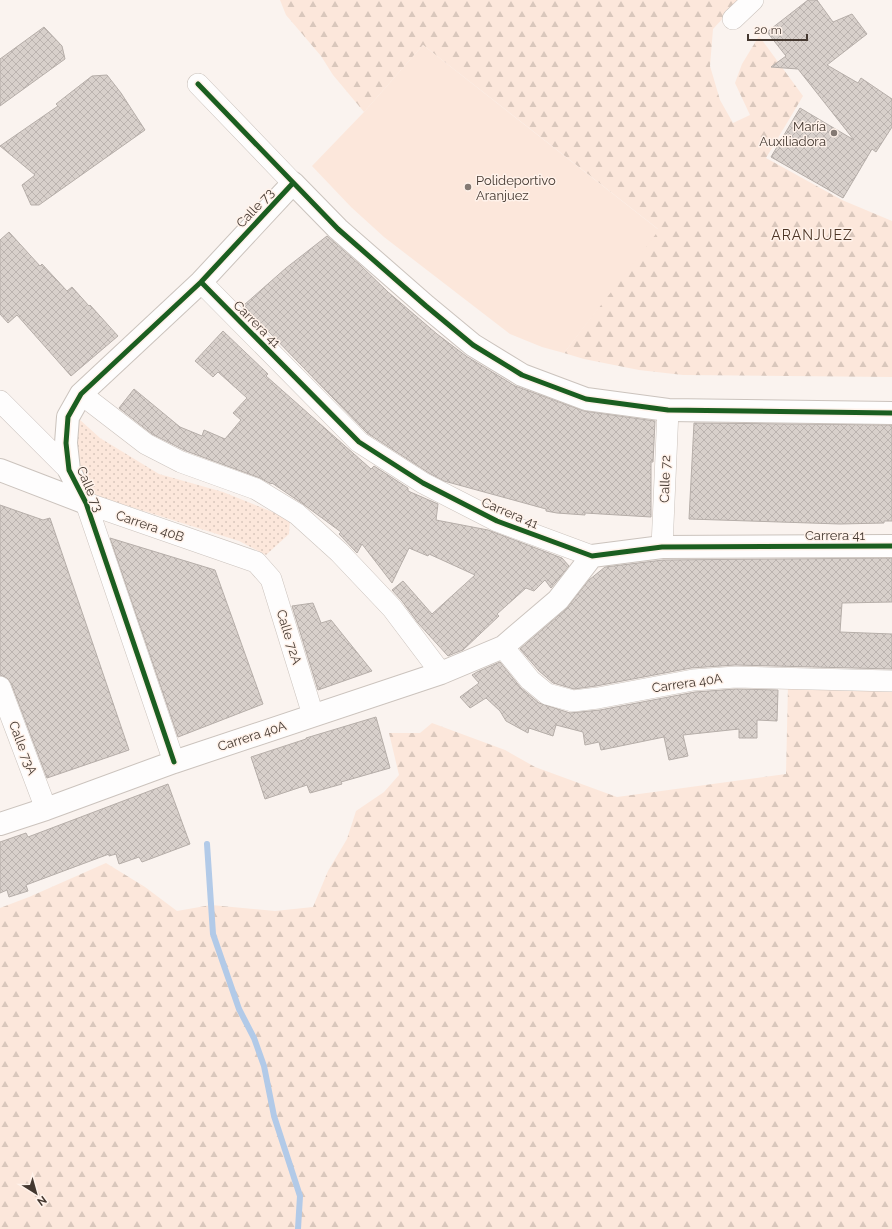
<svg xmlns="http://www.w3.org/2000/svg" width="892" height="1229" viewBox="0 0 892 1229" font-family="Raleway,sans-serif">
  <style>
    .green { fill: url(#green-dots) }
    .forest { fill: url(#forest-firs) }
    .pitch { fill: #fce7db }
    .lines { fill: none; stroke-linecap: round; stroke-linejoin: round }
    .stream { stroke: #b2cae8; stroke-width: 6 }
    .building { fill: url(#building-cross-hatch); stroke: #b6aea9 }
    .street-casing { stroke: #cbc3bd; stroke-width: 22 }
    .secondary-casing { stroke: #cbc3bd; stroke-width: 24 }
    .street { stroke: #fefdfd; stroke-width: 21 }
    .secondary { stroke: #fefdfd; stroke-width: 22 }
    .cycleway-casing { stroke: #fff2ea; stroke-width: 8 }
    .cycleway { stroke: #1b5e20; stroke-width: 5 }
    .poi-dot { fill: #847973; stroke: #fff2ea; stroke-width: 1.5 }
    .labels { text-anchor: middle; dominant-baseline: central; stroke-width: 3; stroke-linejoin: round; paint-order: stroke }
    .poi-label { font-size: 13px; fill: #443830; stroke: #fff2ea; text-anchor: end }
    .street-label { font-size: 13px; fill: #443830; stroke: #fff2ea }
    .neighbourhood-label { font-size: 14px; letter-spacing: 1px; fill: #4d3525; stroke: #fff2ea }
  </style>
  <defs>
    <pattern id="green-dots" width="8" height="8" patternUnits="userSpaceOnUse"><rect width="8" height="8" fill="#fce7db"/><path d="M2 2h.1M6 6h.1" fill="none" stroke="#d9c7bc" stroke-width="1.8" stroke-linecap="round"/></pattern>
    <pattern id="forest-firs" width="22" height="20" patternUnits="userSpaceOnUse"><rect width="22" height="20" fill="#fce7db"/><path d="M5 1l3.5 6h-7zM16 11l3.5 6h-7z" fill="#d9c7bc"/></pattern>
    <pattern id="building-cross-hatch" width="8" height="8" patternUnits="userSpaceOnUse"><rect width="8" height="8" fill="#d8d0cb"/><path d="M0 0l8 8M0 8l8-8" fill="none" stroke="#bbb3af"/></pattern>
  </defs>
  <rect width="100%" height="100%" fill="#faf3ef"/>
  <path class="green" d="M79 419 100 438 159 474 223 492 290 519 289 534 266 555 239 541 90 494 81 483 74 438Z"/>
  <path class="forest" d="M280 0H740L713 29 710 66 720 100 733 123 750 115 735 83 742 64 759 36 803 96 766 158 842 200 892 221V377L683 375 639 370 584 359 564 353 658 229 423 45 364 112 333 75 321 56 286 15Z
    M788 685 892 686V1229H0V908L29 897 106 863 145 887 177 911 211 905 275 911 313 907 328 871 347 839 356 811 384 792 399 775 389 733H420L432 723 505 750 535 767 617 797 786 774Z"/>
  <path class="pitch" d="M423 45 659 230 564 353 542 347 510 334 384 237 351 207 312 166 364 112Z"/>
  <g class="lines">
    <path class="stream" d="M207 844 213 934 239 1009 254 1038 264 1066 274 1116 300 1196 298 1229"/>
  </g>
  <path class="building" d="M808 0H817L833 22 852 14 867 34 827 65 858 83 861 78 892 99V127L876 152 872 149 843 198 771 157 800 108 854 140 798 69 771 67 786 56 767 32Z
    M44 27 62 46 65 59 0 106V59Z
    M107 75 121 93 145 130 39 205H31L22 185 35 175 0 146 58 106 56 104 92 76Z
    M9 232 40 266 42 264 67 291 72 287 89 306 90 305 118 336 71 376 17 315 8 323 0 314V240Z
    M327 236 360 265 388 292 437 334 466 356 515 386 584 411 655 421 653 462H651V517L585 513V515L557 513 546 511V509L444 481 429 473 367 433 268 331 267 332 244 305 286 268Z
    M223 331 268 374 266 376 371 469 374 466 408 488V491L438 504 436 520 488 530 562 558 569 566 551 588 545 580 534 591 526 588 497 614 499 616 463 650 455 653 448 656 418 623 402 601 392 590 403 581 432 614 475 575 429 554 428 556 409 548 392 583 362 544 357 553 339 534 341 532 303 504 272 483 271 484 260 478 186 451 152 434 119 408 134 389 180 427 202 436 204 430 225 439 241 420 233 413 247 398 218 372 213 377 195 361Z
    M694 423 892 425V521H884V523L840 524 689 519Z
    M0 505 43 520 50 518 129 750 47 778 11 683 7 678 0 675Z
    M110 538 215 570 263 704 178 737Z
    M892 558V602L842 603 840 632 892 634V669L735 665 691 668 596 686 574 689 553 683 539 671 520 649 566 609 589 580 605 567 663 560Z
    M313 603 321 623 331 620 372 671 318 690 292 606Z
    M500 662 521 688 539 703 570 713 600 710 695 692 736 689 778 690 777 721 757 720V738H739V729L683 735 688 756 669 760 664 737 601 750 599 742 585 745 583 732 556 725 553 736 529 728 528 733 506 721 500 711 486 698 470 708 460 697 479 683 472 675 477 672Z
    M376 717 390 768 341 782 342 784 310 793 307 785 265 799 251 757 306 739V738Z
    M168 784 190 844 142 862 139 857 119 864 116 854 109 856V854L26 885 28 891 9 897 7 890 0 893V842L26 833 28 837Z"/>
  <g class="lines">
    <defs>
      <path id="street" d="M733 19 753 0
        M198 84 293 183
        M201 282 359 442 423 483 497 521 592 556
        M81 394 146 444 181 462 256 489 297 514 339 552 392 608 441 673
        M0 401 69 470
        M86 503 256 562 271 579 313 715
        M86 503 174 762
        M662 547 668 410
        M503 647 530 680 547 694 573 701 598 698 693 680 736 677 892 681
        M0 687 46 809"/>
      <path id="secondary" d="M0 470 86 503
        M86 503 69 470 66 443 68 417 81 394 201 282 293 183 338 229 426 306 473 345 522 375 586 399 668 410 892 413
        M0 824 46 809 174 762 441 673 503 647 558 600 592 556 662 547 892 546"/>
    </defs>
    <use href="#street" class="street-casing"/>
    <use href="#secondary" class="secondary-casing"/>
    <use href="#street" class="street"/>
    <use href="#secondary" class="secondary"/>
    <defs>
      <path id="cycleway" d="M198 84 338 229 426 306 473 345 522 375 586 399 668 410 892 413
        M201 282 359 442 423 483 497 521 592 556 662 547 892 546
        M174 762 86 503 69 470 66 443 68 417 81 394 201 282 293 183"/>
    </defs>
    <use href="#cycleway" class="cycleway-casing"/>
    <use href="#cycleway" class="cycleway"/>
  </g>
  <g class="poi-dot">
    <circle cx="834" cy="133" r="4"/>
    <circle cx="468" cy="187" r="4"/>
  </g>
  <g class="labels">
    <g class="poi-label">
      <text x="826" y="126">María<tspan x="826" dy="15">Auxiliadora</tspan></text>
      <text x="476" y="180" text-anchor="start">Polideportivo<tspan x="476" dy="15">Aranjuez</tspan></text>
    </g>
    <g class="street-label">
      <text transform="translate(255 208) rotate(-47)">Calle 73</text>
      <text transform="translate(257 324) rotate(45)">Carrera 41</text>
      <text transform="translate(665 479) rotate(-88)">Calle 72</text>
      <text transform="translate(90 489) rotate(67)">Calle 73</text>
      <text transform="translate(510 513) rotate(23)">Carrera 41</text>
      <text transform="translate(150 526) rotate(19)">Carrera 40B</text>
      <text x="835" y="535">Carrera 41</text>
      <text transform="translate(289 637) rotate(73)">Calle 72A</text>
      <text transform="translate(687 683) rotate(-8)">Carrera 40A</text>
      <text transform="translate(252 736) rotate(-18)">Carrera 40A</text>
      <text transform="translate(23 748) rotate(69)">Calle 73A</text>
    </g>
    <g class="neighbourhood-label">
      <text x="812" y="235">ARANJUEZ</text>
    </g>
  </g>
  <g transform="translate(36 1193) rotate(143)" stroke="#fff2ea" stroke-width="3" paint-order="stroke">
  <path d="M0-3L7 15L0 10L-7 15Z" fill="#443830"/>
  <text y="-6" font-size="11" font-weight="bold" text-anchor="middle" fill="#443830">N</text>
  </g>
  <path d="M748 34v6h59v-6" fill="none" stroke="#443830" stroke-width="2"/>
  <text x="754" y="34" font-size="12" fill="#443830" stroke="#fff2ea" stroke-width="3" paint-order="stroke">20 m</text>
</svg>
